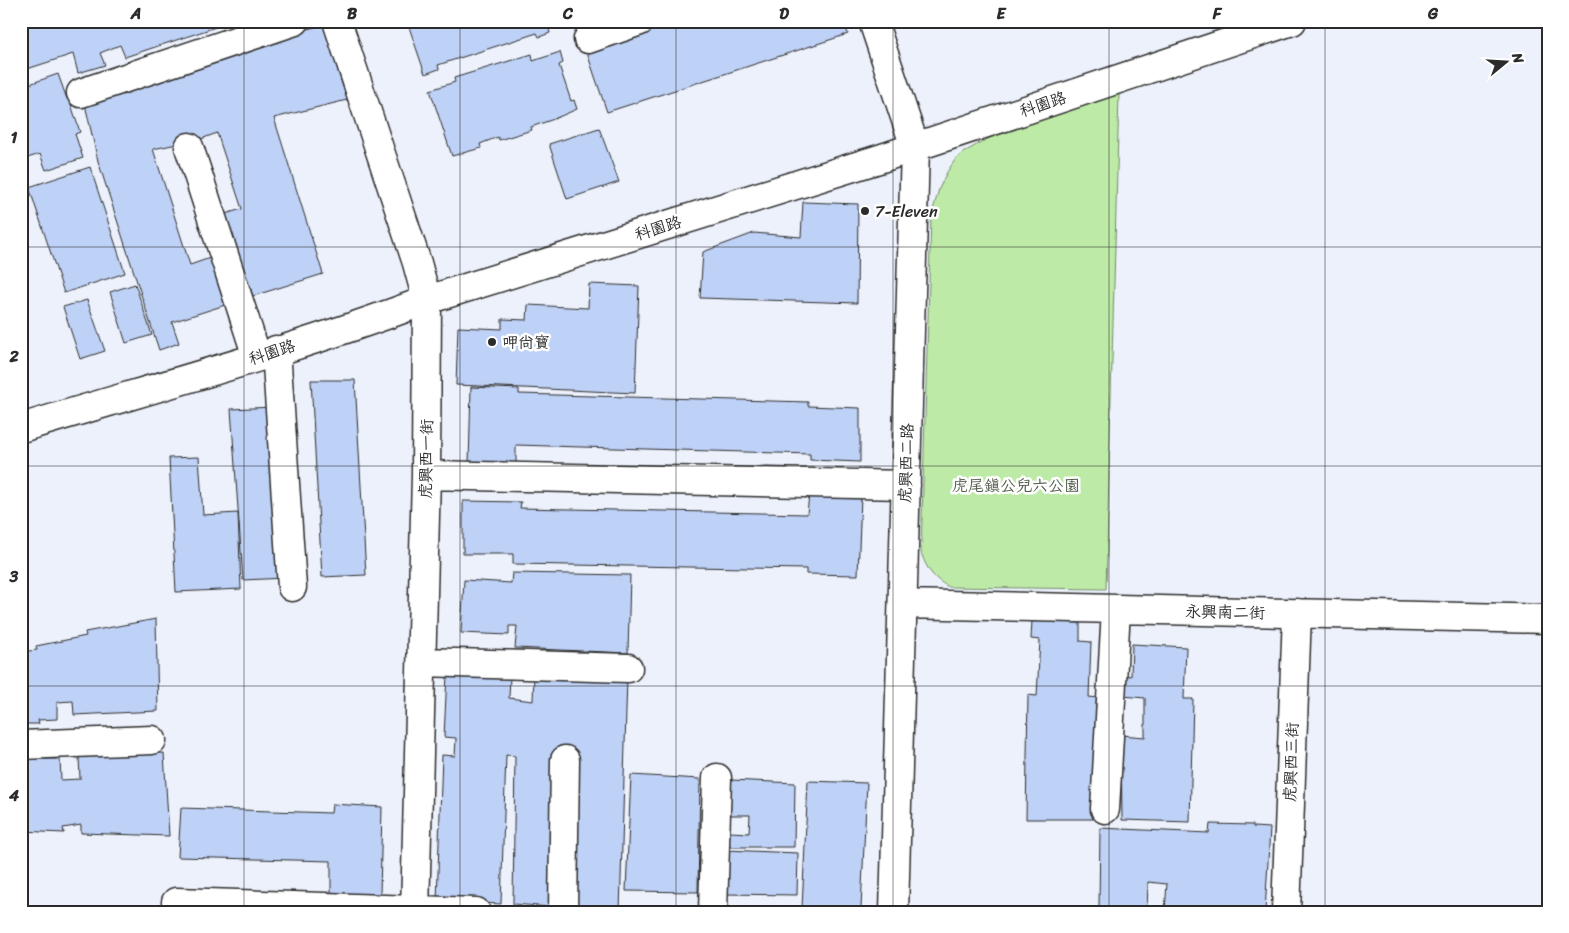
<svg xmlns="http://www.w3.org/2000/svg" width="1569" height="933" viewBox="0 0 1569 933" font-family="Sriracha,'LXGW WenKai TC',sans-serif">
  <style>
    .green { fill: #beeaa7; stroke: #748a69 }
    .building { fill: #bed1f6; stroke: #2b2b2b }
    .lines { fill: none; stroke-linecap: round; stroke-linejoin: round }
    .minor-casing { stroke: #2b2b2b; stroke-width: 31 }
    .minor { stroke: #fff; stroke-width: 28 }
    .grid { fill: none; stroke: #2b2b2b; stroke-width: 1; stroke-opacity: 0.55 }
    .poi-dot { fill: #2b2b2b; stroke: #fff; stroke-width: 2 }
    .labels { text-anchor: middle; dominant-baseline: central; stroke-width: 5; stroke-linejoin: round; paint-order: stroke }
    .street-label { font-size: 16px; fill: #2b2b2b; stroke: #fff }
    .poi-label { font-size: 16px; fill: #2b2b2b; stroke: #fff; text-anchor: start }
    .park-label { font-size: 16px; fill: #505b4a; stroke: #fff }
    .neatline { fill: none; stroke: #2b2b2b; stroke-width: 2 }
    .grid-label { font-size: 16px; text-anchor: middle; font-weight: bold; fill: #2b2b2b }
  </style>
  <rect width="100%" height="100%" fill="#ecf1fc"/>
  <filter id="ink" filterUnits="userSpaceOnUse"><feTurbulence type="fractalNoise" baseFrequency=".02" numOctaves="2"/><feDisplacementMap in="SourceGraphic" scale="10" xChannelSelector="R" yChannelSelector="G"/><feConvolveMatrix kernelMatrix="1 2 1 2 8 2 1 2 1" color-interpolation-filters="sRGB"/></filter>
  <g filter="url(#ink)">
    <path class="green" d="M1119 94 1106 589 949 587C933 579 926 568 921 552L931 217 939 189 947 172 955 160 964 152 991 137Z"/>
    <path class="building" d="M21 21H234L125 57 120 45 100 53 105 65 78 73 73 54 21 71Z
      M407 21H547L550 33 539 37 537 33 438 65 439 69 425 74Z
      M674 21H844L848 34 607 112 586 50Z
      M324 24 347 100 274 118 323 274 253 296 225 214 242 209 217 133 201 139 153 149 190 265 210 258 225 305 172 322 179 343 159 350 98 161 84 100Z
      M560 52 563 63 559 65 571 101 574 100 577 109 554 119 531 127 532 130 499 140 498 137 480 144 481 148 452 156 430 90 455 82 454 78 532 54 533 61Z
      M58 74 67 99 69 98 80 132 75 134 83 158 46 170 40 154 21 160V87Z
      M599 128 619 182 567 199 549 144Z
      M90 167 125 273 64 293 29 187Z
      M803 202 858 204 857 303 700 298 703 252 754 233 801 237Z
      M135 284 152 335 126 343 110 292Z
      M589 284 639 286 635 393 456 385 458 327 502 329V319L527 320 528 305 588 308Z
      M87 300 105 351 80 359 63 307Z
      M311 380H355L366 575 322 577Z
      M471 387 519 389V394L808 402V406L860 408V462L810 460V454L516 445V464H469Z
      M273 407 286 578 243 580 231 409Z
      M199 457 203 515 238 513 241 589 176 592 169 458Z
      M809 494 861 496 858 575 806 574V569L513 564V554H463V501L521 502 520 508 807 514Z
      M512 573 630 575 628 653 515 648 517 626H509V635L461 633 464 580 511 583Z
      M156 619 158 711 74 715 73 701 57 702V719L38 720 39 724H21V652L37 650 36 646 86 636 85 632Z
      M1032 620 1080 623V641L1091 642 1089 697 1098 698 1093 819H1026L1028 695 1037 696 1040 640 1031 639Z
      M1132 644 1186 647 1184 699H1193L1190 822 1122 820 1121 735 1145 737V698L1123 696V675L1131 676Z
      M447 674 510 676 509 698 533 701 534 674 627 678 620 912H575L550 907 513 904 515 756 506 755 501 904 437 901 442 755 455 756 456 738 444 737Z
      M164 753 169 836 81 833V825L63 828 64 833 21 831V757L44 755V759H60L61 780 80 779 79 757Z
      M631 775 700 779 698 892 626 891Z
      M731 780 795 783 794 847H728L730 832 749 833 750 815H730Z
      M808 781 867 783 861 908H802Z
      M332 804 382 807 380 896 331 894V861L178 857 181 808 331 813Z
      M1210 824 1253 825V827L1270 828 1265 912 1165 910 1167 884 1148 882 1147 911 1099 908 1100 828 1209 833Z
      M725 850 798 853 797 895 724 894Z"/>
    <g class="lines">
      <defs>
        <path id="minor" d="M337 21 417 263 427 300 426 475 415 912
          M873 21 915 147 894 912
          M588 39 640 21
          M81 93 295 21
          M189 147 257 357
          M276 350 292 587
          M21 428C156 387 295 350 427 300L879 159 1292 21
          M426 475 906 485
          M903 604 1548 619
          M422 662 628 668
          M21 745 152 740
          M1105 809 1116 609
          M176 902 476 912
          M563 912 565 760
          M713 912 717 778
          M1286 912 1297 613"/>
      </defs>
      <use href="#minor" class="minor-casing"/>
      <use href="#minor" class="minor"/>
    </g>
  </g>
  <path class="grid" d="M244 21V912M460 21V912M676 21V912M893 21V912M1109 21V912M1325 21V912M21 247H1548M21 466H1548M21 686H1548"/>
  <g class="poi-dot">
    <circle cx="865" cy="211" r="5"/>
    <circle cx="492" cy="342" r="5"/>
  </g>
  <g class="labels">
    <g class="street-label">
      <text transform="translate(1043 104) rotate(-18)">科園路</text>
      <text transform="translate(658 228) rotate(-17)">科園路</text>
      <text transform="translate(272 352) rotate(-18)">科園路</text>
      <text transform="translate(426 459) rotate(-89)">虎興西一街</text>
      <text transform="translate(906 463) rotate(-88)">虎興西二路</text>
      <text transform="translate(1225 612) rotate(1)">永興南二街</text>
      <text transform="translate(1291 762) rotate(-88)">虎興西三街</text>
    </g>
    <g class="poi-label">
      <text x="875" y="211">7-Eleven</text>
      <text x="502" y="342">呷尚寶</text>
    </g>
    <g class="park-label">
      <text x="1016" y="485">虎尾鎮公兒六公園</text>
    </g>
  </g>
  <rect width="1569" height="933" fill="none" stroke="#fff" stroke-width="55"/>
  <g transform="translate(1506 62) rotate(72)" stroke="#ffffff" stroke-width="4" paint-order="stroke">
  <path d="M0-4L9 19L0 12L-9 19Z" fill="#2b2b2b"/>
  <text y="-8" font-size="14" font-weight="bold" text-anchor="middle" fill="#2b2b2b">N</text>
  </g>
  <rect x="28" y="28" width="1514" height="878" class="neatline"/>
  <g class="grid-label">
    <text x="136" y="19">A</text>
    <text x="352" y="19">B</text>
    <text x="568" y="19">C</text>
    <text x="784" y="19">D</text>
    <text x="1001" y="19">E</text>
    <text x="1217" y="19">F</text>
    <text x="1433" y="19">G</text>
    <text x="14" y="143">1</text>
    <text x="14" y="362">2</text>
    <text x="14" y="582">3</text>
    <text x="14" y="801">4</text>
  </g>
</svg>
